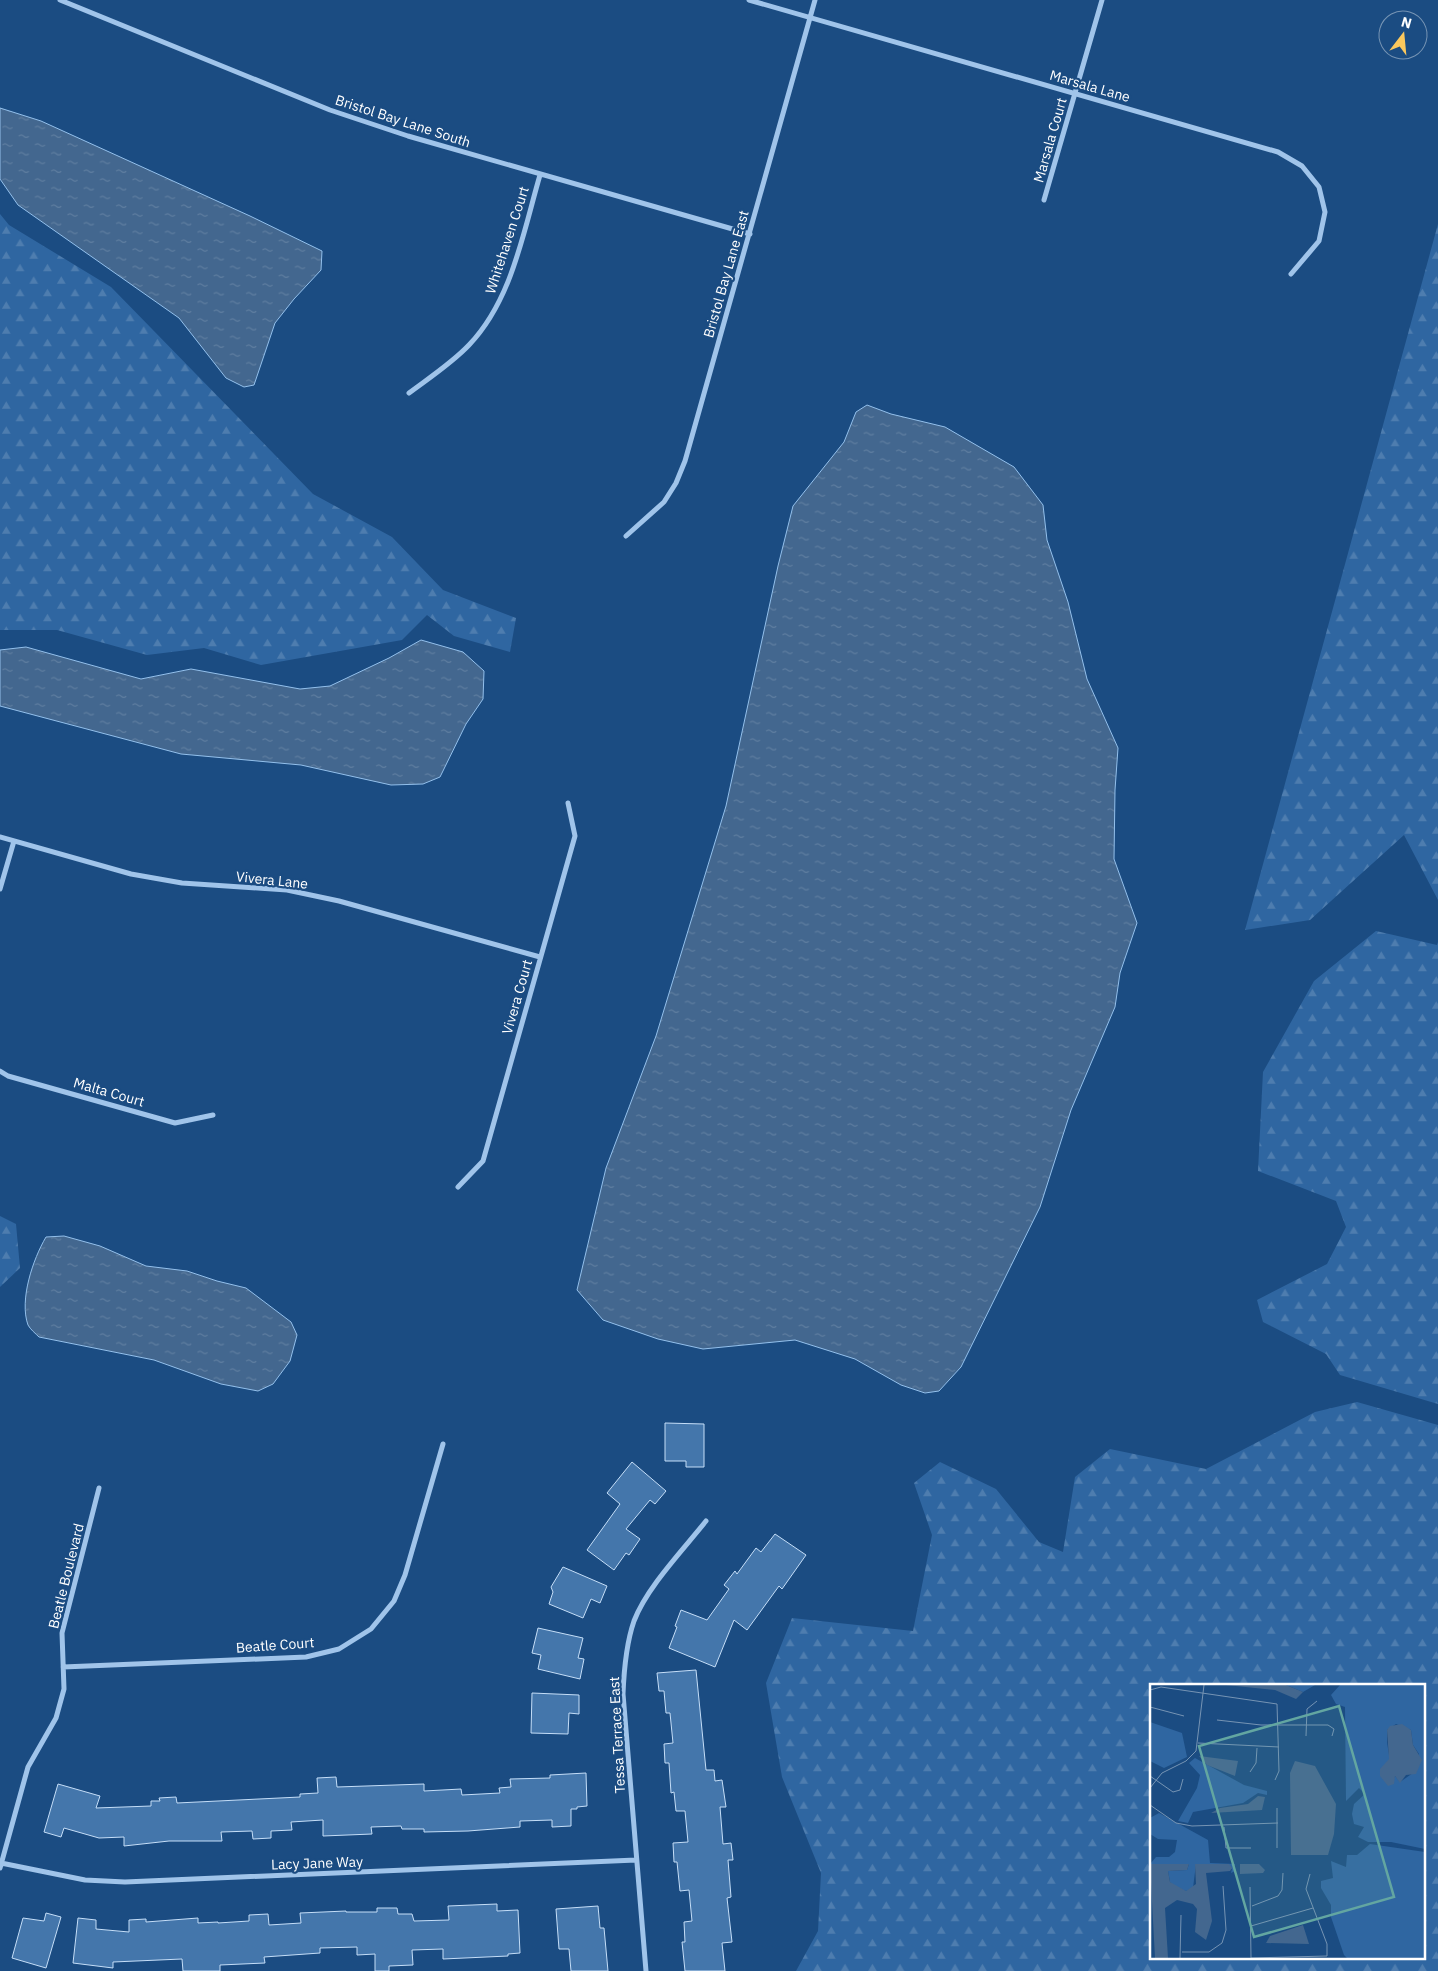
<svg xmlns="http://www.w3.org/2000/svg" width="1438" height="1971" viewBox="0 0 1438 1971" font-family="'IBM Plex Sans',sans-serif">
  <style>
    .forest { fill: url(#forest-firs); fill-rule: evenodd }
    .water { fill: url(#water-ripples); stroke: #93c0ec }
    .building { fill: #4476ab; stroke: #c5def8 }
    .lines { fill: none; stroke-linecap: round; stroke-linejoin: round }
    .street { stroke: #a0c4ea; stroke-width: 5 }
    .labels { text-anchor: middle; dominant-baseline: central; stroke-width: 4.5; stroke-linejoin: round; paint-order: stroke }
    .street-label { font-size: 14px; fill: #fff; stroke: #1b4c82 }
    .inset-road { fill: none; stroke: #7694b4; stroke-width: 1 }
    .view { fill: #63a6a1; fill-opacity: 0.15; stroke: #63a6a1; stroke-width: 2.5 }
    .inset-edge { fill: none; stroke: #fff; stroke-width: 2.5 }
  </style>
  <defs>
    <pattern id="forest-firs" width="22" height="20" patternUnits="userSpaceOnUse" patternTransform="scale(1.25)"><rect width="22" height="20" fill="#2f66a1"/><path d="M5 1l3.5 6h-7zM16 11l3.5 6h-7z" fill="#4e7daf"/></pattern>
    <pattern id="water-ripples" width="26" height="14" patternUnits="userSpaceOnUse" patternTransform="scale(1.25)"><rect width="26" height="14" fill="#43678f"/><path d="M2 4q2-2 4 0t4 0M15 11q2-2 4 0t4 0" fill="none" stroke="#5f7ea0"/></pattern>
  </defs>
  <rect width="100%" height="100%" fill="#1b4c82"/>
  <path class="forest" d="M0 214 9 225 111 287 313 494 392 537 443 590 516 618 510 652 454 636 427 615 402 640 261 665 204 648 147 655 57 630H0Z
    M1438 224V900L1404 835 1310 920 1245 930Z
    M1376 931 1437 945 1438 942V1404L1340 1375 1326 1354 1263 1322 1257 1300 1327 1264 1346 1227 1336 1201 1258 1171 1263 1072 1314 981Z
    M0 1216 16 1224 20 1268 0 1287Z
    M1357 1402 1438 1425V1971H796L818 1931 821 1873 782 1777 766 1683 792 1618 913 1631 932 1535 914 1483 940 1462 996 1489 1039 1542 1063 1552 1075 1477 1110 1449 1206 1469 1315 1412ZM1152 1685H1424V1957H1152Z"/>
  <path class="water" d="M0 108 41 121 250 216 322 251 321 270 294 299 275 323 254 385 244 387 226 378 179 318 18 205 0 179Z
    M867 405 891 414 945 427 1014 467 1043 505 1047 540 1068 602 1087 679 1118 748 1115 790 1114 859 1137 923 1120 973 1115 1007 1071 1110 1040 1207 961 1367 939 1391 925 1393 901 1385 855 1359 795 1340 703 1349 658 1339 603 1320 577 1290 606 1168 656 1036 726 806 778 566 793 506 844 442 856 412Z
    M421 640 463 652 484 671 483 699 466 724 440 777 423 784 391 785 301 765 181 754 0 706V650L26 647 141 679 191 669 300 689 330 686 389 658Z
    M64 1236 100 1246 146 1266 187 1271 217 1281 246 1288 291 1322 297 1335 290 1361 273 1384 258 1391 221 1384 154 1360 39 1337C36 1334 30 1329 28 1325 19 1300 33 1259 46 1237Z"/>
  <path class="building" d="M665 1423 704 1424V1467H686V1461H665Z
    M632 1462 666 1491 655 1504 650 1500 626 1529 640 1539 629 1555 626 1553 614 1570 587 1550 620 1504 607 1493Z
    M775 1534 806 1555 782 1589 779 1586 747 1630 734 1620 715 1667 669 1648 677 1627 675 1626 681 1610 707 1620 729 1589 724 1585 735 1571 737 1574 756 1548 761 1552Z
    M563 1567 607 1586 600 1603 591 1599 583 1618 549 1604 553 1592 551 1587Z
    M538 1628 583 1638 578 1658 584 1659 580 1679 538 1669 541 1655 532 1653Z
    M696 1670 706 1770H714L715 1781 722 1780 726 1807H720L723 1844 731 1843 733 1860H728L731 1897 727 1898 732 1942 722 1943 725 1971H685L682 1942H685L684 1922 692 1921 689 1890 680 1891 677 1862H674L673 1843 688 1842 685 1811H676L674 1792 671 1793 669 1763H665L664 1744 673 1743 670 1713H666L664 1691H659L657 1673Z
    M532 1693 579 1695V1714L569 1713 568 1734 531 1733Z
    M586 1773 587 1806 577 1807V1809H571V1826L552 1827V1820L520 1821V1827L468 1831 424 1832V1829H402L401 1826 371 1827 372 1834 323 1836V1820L291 1822 292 1830 271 1831V1838L253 1839 252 1831 221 1832 222 1841H169L124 1846V1837L99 1838 64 1828 61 1837 44 1832 58 1784 100 1796 96 1808 151 1806V1801H160L159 1798 176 1797 177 1803 300 1797V1794L318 1793 317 1778 336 1777 337 1787 424 1784V1791L461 1789 462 1795 500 1793 499 1788 511 1787 510 1779 550 1778V1775Z
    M497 1904V1911L518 1910 520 1953 508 1954V1956L443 1959V1949L412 1950 413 1965 389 1966V1971H375V1954L357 1955V1947L320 1948V1953L264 1957 265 1963 220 1965V1971H183L182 1959 113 1962V1968L73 1963 78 1918 96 1920V1929L129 1932V1920L146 1919V1922L198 1918V1923L218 1922V1923L249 1921V1915L268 1914 269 1925 301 1923 300 1913 346 1911V1912H377V1908H397L398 1914H412L414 1921 449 1920 448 1906Z
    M598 1906 600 1928H604L608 1971H571L569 1949H559L556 1909Z
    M46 1913 61 1917 46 1968 12 1958 23 1918 44 1921Z"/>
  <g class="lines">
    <path class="street" d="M60 0 330 110 408 136 750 234
      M749 0 1278 152 1302 166 1319 187 1325 212 1319 241 1291 274
      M1044 200 1102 0
      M409 393C429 378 452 363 469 345 512 300 523 233 540 175
      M626 536 664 502 676 483 685 461 815 0
      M0 837 131 874 182 883 287 890 339 901 540 957
      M0 889 14 841
      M0 1071 8 1076 175 1123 213 1115
      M458 1187 483 1161 575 836 568 803
      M63 1667 306 1657 339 1649 371 1629 394 1601 405 1575 443 1444
      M1 1863 85 1880 125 1882 636 1860
      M0 1868 28 1767 56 1718 64 1689 62 1633 99 1488
      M646 1971 623 1694C624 1669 626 1644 634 1621 647 1587 683 1550 706 1521"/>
  </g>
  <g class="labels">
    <g class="street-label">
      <text transform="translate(1090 86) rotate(16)">Marsala Lane</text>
      <text transform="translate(403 121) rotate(18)">Bristol Bay Lane South</text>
      <text transform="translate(1050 140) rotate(-74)">Marsala Court</text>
      <text transform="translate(507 240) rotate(-72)">Whitehaven Court</text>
      <text transform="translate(726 274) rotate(-74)">Bristol Bay Lane East</text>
      <text transform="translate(272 880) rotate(6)">Vivera Lane</text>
      <text transform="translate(517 997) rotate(-74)">Vivera Court</text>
      <text transform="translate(109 1092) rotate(16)">Malta Court</text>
      <text transform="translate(66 1576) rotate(-76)">Beatle Boulevard</text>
      <text transform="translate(275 1645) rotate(-4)">Beatle Court</text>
      <text transform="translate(617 1735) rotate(-93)">Tessa Terrace East</text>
      <text transform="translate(317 1863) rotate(-2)">Lacy Jane Way</text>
    </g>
  </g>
  <g transform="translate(1150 1684)">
    <rect width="275" height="275" fill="#1b4c82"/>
    <path d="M136 1H165L153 8ZM190 1H275V165L241 158H218L208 153 214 143 204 140 202 130 204 120 215 110 209 104 196 117 195 23 186 20 181 11ZM246 40 261 46 263 61 269 70 263 89 250 98 245 92 243 97 237 58V46ZM0 38 32 49 37 73 14 84 0 77ZM45 74 94 101 117 107V111L108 109 93 119 43 128 38 139 28 137 47 104 50 91 39 79ZM9 129 58 156 60 179 85 180V187L81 189 82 185 46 180 43 204 36 207 24 203 20 198 18 187 37 186 39 180H0L6 173H19L25 168 27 156 8 155 0 150V134ZM220 160 275 168V274H197L194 271 181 233V221L171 204V197L183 194 181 177 196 183 197 171H207Z" fill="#2f66a1" fill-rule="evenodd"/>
    <path d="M76 1H136L153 8 146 15 125 6ZM252 40 261 46 263 61 272 76 266 90 256 91 250 99 245 92 244 100 238 102 230 92V85L239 75 237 46 240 42ZM49 72 88 77 85 92 57 81ZM145 77 165 82 186 120 184 150 178 171H141L140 89ZM108 112 115 113 112 126 61 129 70 124 98 120ZM0 180H39L37 186 18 187 20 198 36 207 46 200 45 180H79L82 184 80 187 56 189 62 237 56 256 45 248 47 225 43 220 27 216 15 224 18 274H5ZM90 180H109L115 186 113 189 90 190ZM153 241 159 260 116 259 120 252Z" fill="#43678f"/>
    <path class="inset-road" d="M0 6 11 3 127 20 129 87 125 96M0 23 34 32M67 36 111 41H178L184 45 182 52M156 52 157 25 167 17M48 59 129 63M100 88 106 79 107 64M0 92 23 108 30 106 33 95M0 104 12 89 36 77 46 67 54 1M0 121 26 139 42 142 128 139M127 124V164M74 143 76 164H101M100 203 101 274M102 222 128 212 132 206 133 189M101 242 163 224M32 268H59L72 259 76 246 73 202M30 274 31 231M101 274 177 272V260L156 205 160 190"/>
    <path class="view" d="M189 22 244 213 104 253 49 62Z"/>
    <rect width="275" height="275" class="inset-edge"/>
  </g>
  <g transform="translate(1403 35) rotate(16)"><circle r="24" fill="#1b4c82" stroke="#7694b4"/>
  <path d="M0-4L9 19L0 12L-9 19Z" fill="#fbc85d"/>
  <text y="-8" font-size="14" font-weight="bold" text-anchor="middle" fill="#ffffff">N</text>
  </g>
</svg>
